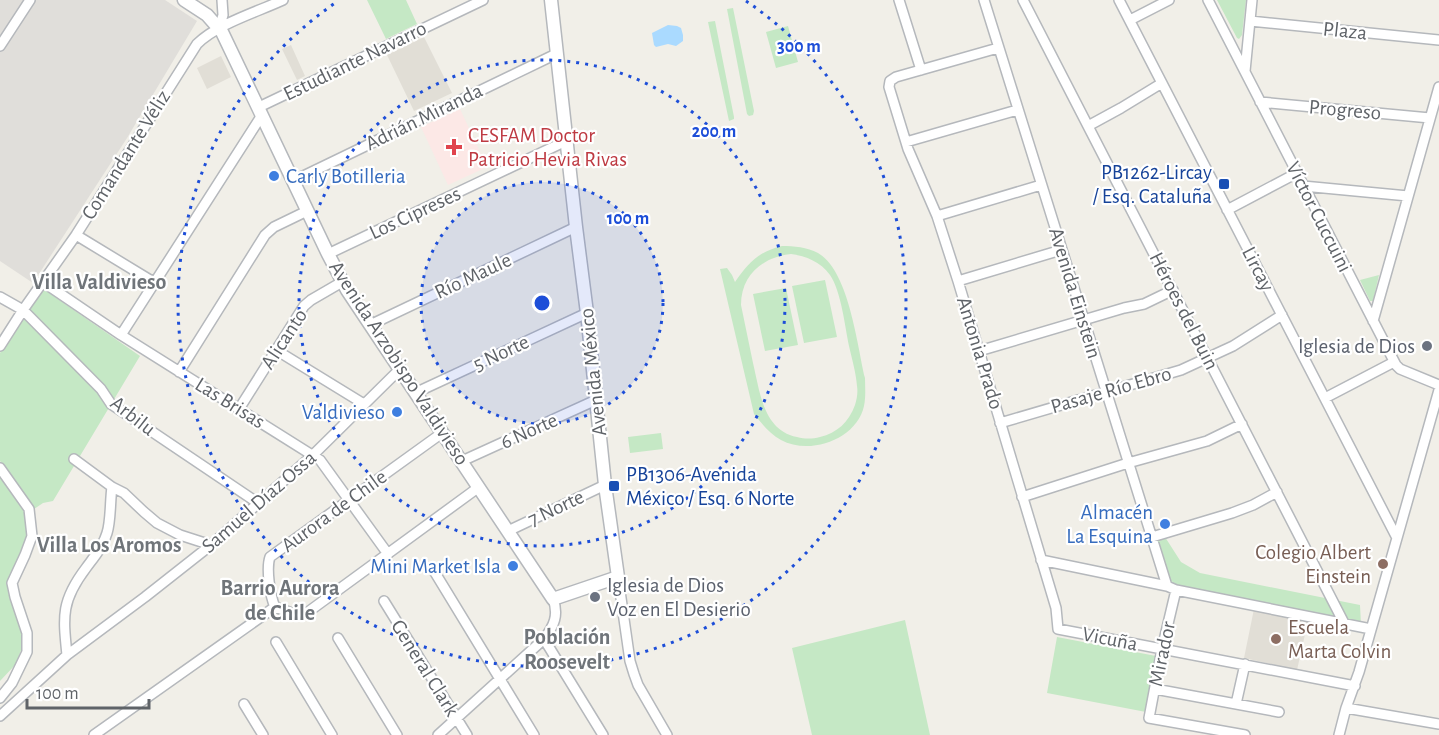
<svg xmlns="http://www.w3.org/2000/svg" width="1439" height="735" viewBox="0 0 1439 735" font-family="'Alegreya Sans',sans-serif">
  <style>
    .industrial { fill: #e0deda }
    .education { fill: #e1ded6 }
    .medical { fill: #fce8e6 }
    .green { fill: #c5e8c5; fill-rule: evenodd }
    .water { fill: #aadaff }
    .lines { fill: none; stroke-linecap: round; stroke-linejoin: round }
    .minor-casing { stroke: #b5b8bc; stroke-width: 12 }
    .tertiary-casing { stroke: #b5b8bc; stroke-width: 15 }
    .minor { stroke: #fff; stroke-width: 9 }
    .tertiary { stroke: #fff; stroke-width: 12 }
    .ring { fill: none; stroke: #1d4ed8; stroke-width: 3; stroke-dasharray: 3 6 }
    .health-dot { fill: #e0444e; stroke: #fff; stroke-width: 2 }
    .shop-dot { fill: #3f7fe0; stroke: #fff; stroke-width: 2 }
    .transit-dot { fill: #1a4fb4; stroke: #fff; stroke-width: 2 }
    .worship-dot { fill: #6b7280; stroke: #fff; stroke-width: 2 }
    .education-dot { fill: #8d6e63; stroke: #fff; stroke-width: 2 }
    .labels { text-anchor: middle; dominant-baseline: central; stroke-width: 4.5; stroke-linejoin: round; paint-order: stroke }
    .street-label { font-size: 21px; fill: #5f6368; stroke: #fff }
    .health-label { font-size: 21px; fill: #be3a42; stroke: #fff; text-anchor: start }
    .transit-label { font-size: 21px; fill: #164399; stroke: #fff; text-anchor: end }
    .shop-label { font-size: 21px; fill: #366cbe; stroke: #fff; text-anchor: end }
    .worship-label { font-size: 21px; fill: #5b616d; stroke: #fff; text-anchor: end }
    .education-label { font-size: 21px; fill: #785e54; stroke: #fff; text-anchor: end }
    .neighbourhood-label { font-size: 22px; font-weight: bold; fill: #70757a; stroke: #fff }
    .centre { fill: #1d4ed8; stroke: #fff; stroke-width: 3 }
    .ring-label { font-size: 18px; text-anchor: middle; font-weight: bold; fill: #1d4ed8; stroke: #fff; stroke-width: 4.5; stroke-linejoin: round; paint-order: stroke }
  </style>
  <rect width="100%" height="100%" fill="#f1efe8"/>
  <path class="industrial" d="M0 0H165L197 21 127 138 33 283 0 261Z"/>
  <path class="education" d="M424 37 452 93 414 111 387 55Z
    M291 45 305 76 297 80 282 49Z
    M221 56 231 77 207 89 197 68Z
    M1254 609 1308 621 1297 670 1244 658Z"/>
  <path class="medical" d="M460 109 487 167 448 185 421 127Z"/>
  <path class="green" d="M367 0H406L417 24 386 39Z
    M1217 0H1246L1242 35 1239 39 1237 38Z
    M733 8 754 111 753 115 749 116 747 114 727 9Z
    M715 21 734 117V119L729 121 708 22Z
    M788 26 798 62 776 68 766 32Z
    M782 246C794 246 807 247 818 253 849 271 857 344 865 378 865 387 866 396 864 406 857 439 810 456 781 440 770 434 762 424 754 414L720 269 727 268 732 275 735 282C749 262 758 252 782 246ZM791 254C806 256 821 262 830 275 841 291 845 326 849 346 852 359 856 373 857 386 858 392 857 399 855 405 849 422 837 433 820 437 812 439 805 439 797 437 763 430 760 392 753 363 749 344 745 324 741 305 741 275 763 257 791 254Z
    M1379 275 1373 301H1370L1360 280Z
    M825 280 837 337 804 343 792 286Z
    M42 288 140 356 53 501 43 503 34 509 0 461V353Z
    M786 288 798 345 765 351 753 294Z
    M661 433 663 449 630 453 628 437Z
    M0 474 27 512 29 536 7 586 10 600 21 623 24 642 16 664 0 681Z
    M1165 537 1181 562 1200 573 1360 605 1361 625 1176 585 1170 580 1157 540Z
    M905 620 930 735H812L792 648Z
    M1057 637 1156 656 1146 712 1047 693Z"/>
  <path class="water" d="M668 25 677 26 681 28 683 35V41L676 46 668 44 656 47 654 45 652 33Z"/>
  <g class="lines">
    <defs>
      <path id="minor" d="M899 0 921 70
        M984 0 1167 586
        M1023 0 1344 623
        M1119 0 1397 538
        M1208 0 1396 365 1400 369 1439 385
        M1130 20 1169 0
        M1250 21 1439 40
        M219 28 223 15 222 0
        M0 46 30 0
        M998 48 896 77 890 81 889 87 908 149 937 216 958 281 1056 608 1058 629 1355 686
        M1245 71 1252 0
        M1260 102 1430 118
        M259 107 483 0
        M1088 126 1121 108 1162 83
        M906 142 1017 110
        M293 181 556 54
        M1303 186 1408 196
        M1227 210 1297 173
        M937 216 1041 185
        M76 235 155 283
        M328 254 566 141
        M958 281 1061 250
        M43 282 121 335 320 460 388 554
        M0 297 23 310 101 389 111 404 258 503
        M1373 321 1439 87
        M370 325 576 227
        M121 335 262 115
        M0 346 23 310 76 235 197 44C217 24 257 12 283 0
        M276 350 364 404
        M979 351 1124 308 1144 304 1173 290
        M179 372 265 235 274 227 307 211
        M415 393 587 313
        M1325 398 1394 362
        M239 409 304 306 311 300 342 282
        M1000 423 1181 370 1233 346 1282 315
        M74 459 112 487 124 493 144 512 157 523 180 535 211 545
        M462 461 596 400
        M0 468 29 509 32 536 25 555 12 583 15 597 27 633V652L12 683 0 698
        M1022 497 1128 463 1207 441 1242 424
        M508 531 605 485
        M1152 537 1232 513 1253 505 1277 492
        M1041 560 1167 586 1176 590 1371 629
        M434 571 534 735
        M618 577 630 661 634 674 638 685 667 735
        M1176 590 1162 649 1149 718 1245 735
        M384 601 467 735
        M275 607C270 596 266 568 270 557L442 433
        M275 607 297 615 308 612 479 487
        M338 638 397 735
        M544 639 603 735
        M276 642 332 735
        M67 655C63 616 61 601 86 568 94 557 103 547 107 533 111 521 110 500 112 487
        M1155 689 1279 712
        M244 704 263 735
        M1236 704 1245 664
        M1346 708 1439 724
        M0 716 67 655 145 597 211 545 313 455 400 369
        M94 735 275 607
        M438 735 544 639C554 626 559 615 553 599
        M1339 735 1346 708 1359 672 1439 390"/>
      <path id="tertiary" d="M184 0 207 15 222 32 328 254 347 290 553 599 618 577 605 485 587 313 576 227 551 0"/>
    </defs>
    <use href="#minor" class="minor-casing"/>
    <use href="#tertiary" class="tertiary-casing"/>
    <use href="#minor" class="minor"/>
    <use href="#tertiary" class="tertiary"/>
  </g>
  <circle cx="542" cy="303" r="121" fill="#1d4ed8" fill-opacity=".12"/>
  <g class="ring">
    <circle cx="542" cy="303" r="121"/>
    <circle cx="542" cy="303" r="243"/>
    <path d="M746 1A364 364 0 1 1 338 1"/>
  </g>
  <path class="health-dot" d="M451 138h6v6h6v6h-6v6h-6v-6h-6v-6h6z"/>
  <g class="shop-dot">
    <circle cx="274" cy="176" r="6"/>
    <circle cx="397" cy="412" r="6"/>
    <circle cx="1165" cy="524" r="6"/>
    <circle cx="513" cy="566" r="6"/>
  </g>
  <g class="transit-dot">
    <rect x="1218" y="178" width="12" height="12" rx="3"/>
    <rect x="608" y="480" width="12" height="12" rx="3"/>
  </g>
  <g class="worship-dot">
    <circle cx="1427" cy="346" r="6"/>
    <circle cx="595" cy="597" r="6"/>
  </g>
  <g class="education-dot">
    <circle cx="1383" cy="564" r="6"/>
    <circle cx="1276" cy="639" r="6"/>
  </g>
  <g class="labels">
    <g class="street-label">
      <text transform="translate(1345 31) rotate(6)">Plaza</text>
      <text transform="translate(355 61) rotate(-26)">Estudiante Navarro</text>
      <text transform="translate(1345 110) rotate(5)">Progreso</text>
      <text transform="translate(424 117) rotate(-26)">Adrián Miranda</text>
      <text transform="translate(126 155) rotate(-58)">Comandante Véliz</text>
      <text transform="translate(415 213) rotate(-25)">Los Cipreses</text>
      <text transform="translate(1319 217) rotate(63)">Víctor Cuccuini</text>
      <text transform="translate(1258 269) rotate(63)">Lircay</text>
      <text transform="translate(473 276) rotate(-25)">Río Maule</text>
      <text transform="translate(1075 293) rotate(73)">Avenida Einstein</text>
      <text transform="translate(1184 311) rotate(63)">Héroes del Buin</text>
      <text transform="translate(284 339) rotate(-57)">Alicanto</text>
      <text transform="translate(501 353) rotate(-25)">5 Norte</text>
      <text transform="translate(980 353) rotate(73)">Antonia Prado</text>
      <text transform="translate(399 363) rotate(57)">Avenida Arzobispo Valdivieso</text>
      <text transform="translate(593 372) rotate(-96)">Avenida México</text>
      <text transform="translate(1111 390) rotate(-16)">Pasaje Río Ebro</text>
      <text transform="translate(230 403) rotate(32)">Las Brisas</text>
      <text transform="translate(133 416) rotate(38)">Arbilu</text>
      <text transform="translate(529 431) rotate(-24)">6 Norte</text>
      <text transform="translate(259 502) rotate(-41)">Samuel Díaz Ossa</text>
      <text transform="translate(556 508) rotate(-25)">7 Norte</text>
      <text transform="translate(334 511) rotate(-36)">Aurora de Chile</text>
      <text transform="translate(1110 639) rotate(11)">Vicuña</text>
      <text transform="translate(1162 654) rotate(-78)">Mirador</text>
      <text transform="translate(425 668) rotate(58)">General Clark</text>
    </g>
    <g class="health-label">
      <text x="468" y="135">CESFAM Doctor<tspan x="468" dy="24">Patricio Hevia Rivas</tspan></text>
    </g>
    <g class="transit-label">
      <text x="1212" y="172">PB1262-Lircay<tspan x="1212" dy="24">/ Esq. Cataluña</tspan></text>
      <text x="626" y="474" text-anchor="start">PB1306-Avenida<tspan x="626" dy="24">México / Esq. 6 Norte</tspan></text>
    </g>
    <g class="shop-label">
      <text x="286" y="176" text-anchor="start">Carly Botilleria</text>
      <text x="385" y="412">Valdivieso</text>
      <text x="1153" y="512">Almacén<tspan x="1153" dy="24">La Esquina</tspan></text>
      <text x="501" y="566">Mini Market Isla</text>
    </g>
    <g class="worship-label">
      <text x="1415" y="346">Iglesia de Dios</text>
      <text x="607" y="585" text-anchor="start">Iglesia de Dios<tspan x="607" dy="24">Voz en El Desierio</tspan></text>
    </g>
    <g class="education-label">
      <text x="1371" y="552">Colegio Albert<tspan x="1371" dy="24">Einstein</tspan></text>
      <text x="1288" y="627" text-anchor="start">Escuela<tspan x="1288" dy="24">Marta Colvin</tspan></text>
    </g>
    <g class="neighbourhood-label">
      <text x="99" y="282">Villa Valdivieso</text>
      <text x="109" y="545">Villa Los Aromos</text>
      <text x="280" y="588">Barrio Aurora<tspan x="280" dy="25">de Chile</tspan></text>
      <text x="567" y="637">Población<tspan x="567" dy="25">Roosevelt</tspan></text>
    </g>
  </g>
  <circle cx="542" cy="303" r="9" class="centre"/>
  <g class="ring-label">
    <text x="799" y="52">300 m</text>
    <text x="714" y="137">200 m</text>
    <text x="628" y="224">100 m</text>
  </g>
  <path d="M27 699v9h122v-9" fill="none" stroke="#5f6368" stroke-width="3"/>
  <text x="36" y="699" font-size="18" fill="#5f6368" stroke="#ffffff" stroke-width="4.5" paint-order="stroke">100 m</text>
</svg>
